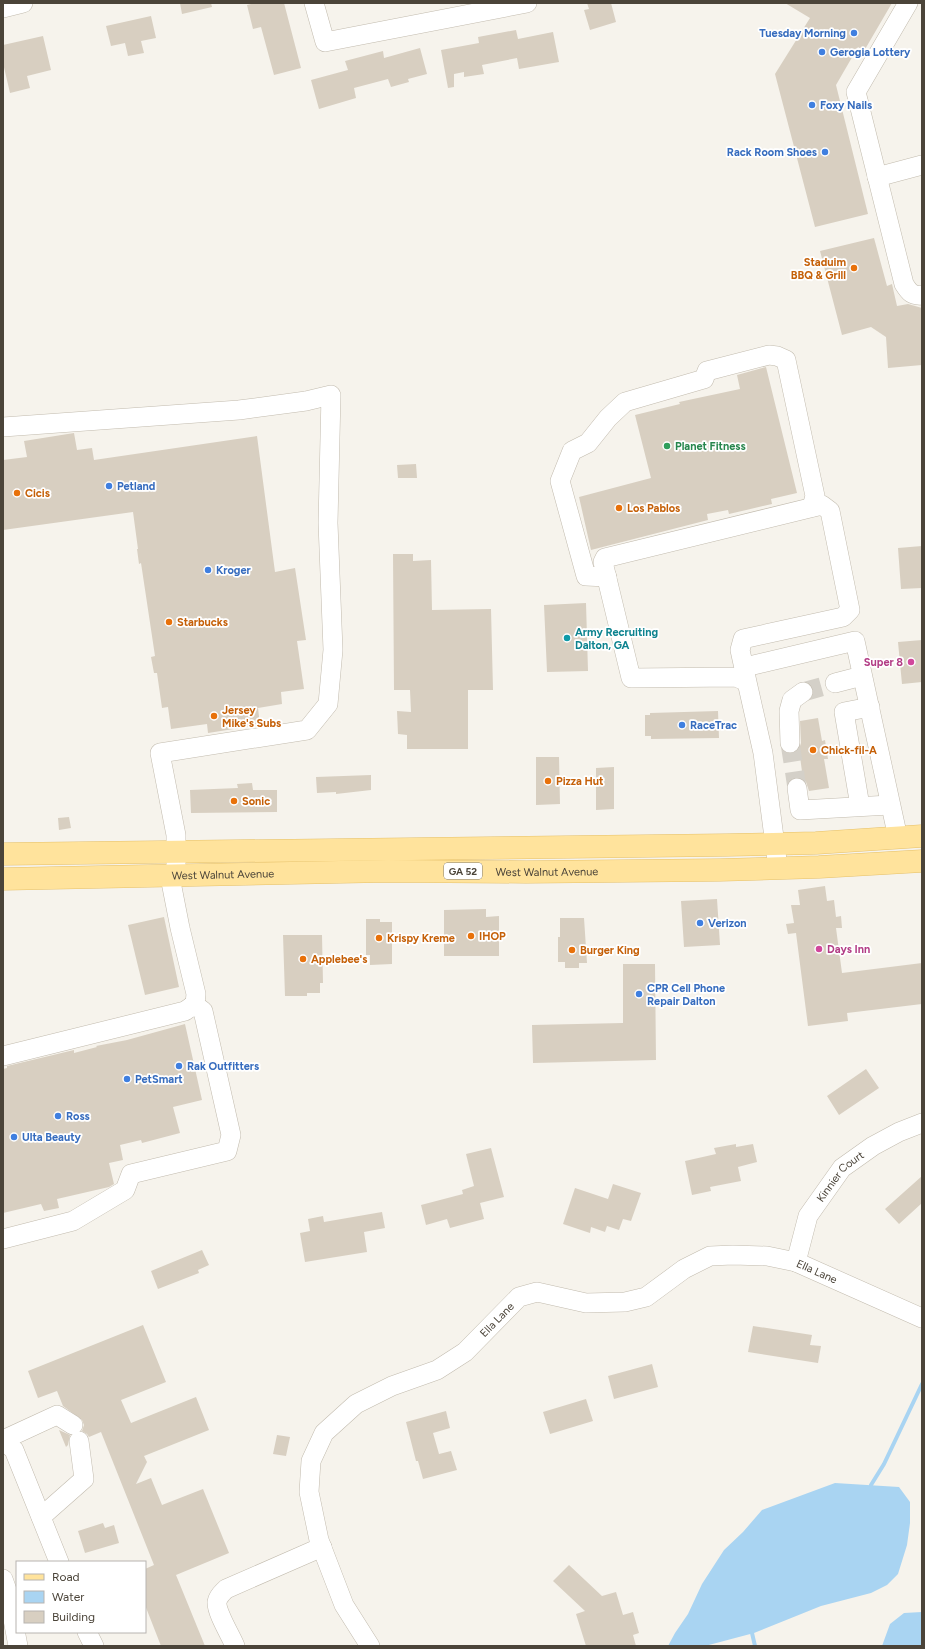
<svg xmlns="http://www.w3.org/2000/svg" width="925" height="1649" viewBox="0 0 925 1649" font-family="Figtree,sans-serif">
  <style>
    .water { fill: #a9d4f2 }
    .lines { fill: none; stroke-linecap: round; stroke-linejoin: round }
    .stream { stroke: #a9d4f2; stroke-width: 4 }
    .building { fill: #d8cfc1 }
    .minor-tunnel { stroke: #d4d0c8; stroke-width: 19; stroke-dasharray: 19 10; stroke-linecap: butt }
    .minor-casing { stroke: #c2bbae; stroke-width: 20 }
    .major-casing { stroke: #e6c16a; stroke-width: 23 }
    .minor { stroke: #fff; stroke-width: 19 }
    .major { stroke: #ffe39c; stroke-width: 22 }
    .shop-dot { fill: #3f7fe0; stroke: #fff; stroke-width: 1.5 }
    .food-dot { fill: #e8710a; stroke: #fff; stroke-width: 1.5 }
    .leisure-dot { fill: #2e9e5b; stroke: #fff; stroke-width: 1.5 }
    .culture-dot { fill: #0f9aa8; stroke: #fff; stroke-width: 1.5 }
    .hotel-dot { fill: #d1479c; stroke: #fff; stroke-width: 1.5 }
    .labels { text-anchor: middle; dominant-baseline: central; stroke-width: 3.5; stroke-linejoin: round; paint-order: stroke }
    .shield { fill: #fff; stroke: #817c74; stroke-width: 1 }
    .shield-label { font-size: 10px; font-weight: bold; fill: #4b4439 }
    .shop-label { font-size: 11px; font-weight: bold; fill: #366cbe; stroke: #fff; text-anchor: start }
    .food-label { font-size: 11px; font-weight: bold; fill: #c56008; stroke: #fff; text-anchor: start }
    .leisure-label { font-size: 11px; font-weight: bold; fill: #27864d; stroke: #fff; text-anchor: start }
    .culture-label { font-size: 11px; font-weight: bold; fill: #0d838f; stroke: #fff; text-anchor: start }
    .hotel-label { font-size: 11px; font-weight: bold; fill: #b23c85; stroke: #fff; text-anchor: end }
    .street-label { font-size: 11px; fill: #4b4439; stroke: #fff }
  </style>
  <rect width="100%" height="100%" fill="#f6f3ec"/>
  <path class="water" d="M835 1483 899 1487 910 1502V1523L907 1545 898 1574 887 1585 871 1593 821 1606 754 1633 705 1646H668L675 1633 688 1614 702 1584 724 1550 743 1532 762 1510Z
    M922 1612V1646H882L890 1624 904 1613Z"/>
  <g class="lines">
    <path class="stream" d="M871 1485 884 1464 922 1384
      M752 1633 755 1646"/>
  </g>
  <path class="building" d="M180 3H211L212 7 182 14Z
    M255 3H284L301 68 274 75 261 27 253 29 247 5Z
    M587 3H611L616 22 590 30 584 10 589 9Z
    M785 3H892L864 51 858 47 836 85 868 214 815 227 775 74 810 18Z
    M151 16 156 38 141 41 144 53 128 56 125 43 111 46 106 26Z
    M516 30 518 39 553 32 559 62 519 69 517 58 482 65 484 74 464 77V72L454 74V87L448 88 441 50 479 43 478 37Z
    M43 36 51 70 27 76 30 88 10 93 3 63V45Z
    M420 48 427 74 408 79 409 82 391 87 388 79 354 88 356 98 319 109 311 80 348 70 345 61 383 51 384 58Z
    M874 238 887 286 892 284 897 306 908 304 922 308V365L888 368 886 337 871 327 842 335 820 251Z
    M766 367 797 493 771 499 772 504 729 514 728 510 707 514 708 520 591 550 579 497 651 478 635 415 680 404 679 402 740 389 737 375Z
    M74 433 77 450 92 448 94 460 257 436 275 572 295 568 306 640 297 641 304 689 281 692 282 704 258 708 260 725 208 733 207 724 171 729 168 707 162 708 157 673H154L151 657 155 656 141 563 139 564 137 549H138L133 512 3 530V460L27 457 24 441Z
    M416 464 417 478H398L397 465Z
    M922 546V588L901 589 898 548Z
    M393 554H413V561L431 560 432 610 491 609 493 690H468V749H407V735L398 734 397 711 411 712 410 690H394Z
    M586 603 588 671 547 672 544 605Z
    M922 640V682L902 684 898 642Z
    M718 711 719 738 651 739V736H645V715H650V713Z
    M818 718 822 741 825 740 828 759H824L829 788 809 791 806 782 803 779 799 749 801 743 800 721Z
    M536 757H559L560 804 536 805Z
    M614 767V809L596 810V768Z
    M371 775V790L336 794V792L317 793 316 777Z
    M252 783 253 790H277V812L191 813 190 790 238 788 237 784Z
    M69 817 71 828 59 830 58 818Z
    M825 886 827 901 834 900 836 917 841 916 842 928H836L842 973 922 963V1004L847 1013 848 1021 808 1026 796 933 788 934 786 924 794 923 791 905H800L798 890Z
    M717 899 720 945 684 947 681 901Z
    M486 909V917L499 916V956H444V910Z
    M164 917 179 987 145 995 128 925Z
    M560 918H584L587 963H579V968H565V962H558V937H560Z
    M366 919H380V922H392V964L370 965V955H366Z
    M283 935H322L323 983H320V993H307V996H285Z
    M623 964H655L656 1060 533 1063 532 1025 623 1023Z
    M185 1024 202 1100 173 1107 180 1133 142 1143 141 1140 120 1145 123 1160 109 1163 114 1184 109 1187 57 1199 59 1208 44 1211 41 1204 3 1213V1069L7 1068V1066L74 1050V1053L97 1047 96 1046 127 1040Z
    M866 1069 879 1088 839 1115 827 1096Z
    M736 1144V1147L753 1144 757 1162 738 1167 741 1181 710 1187 711 1191 692 1195 685 1161 716 1154 714 1148Z
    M491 1148 504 1197 480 1203 484 1219 450 1228 447 1219 426 1225 421 1205 463 1194 462 1190 474 1186 466 1154Z
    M922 1176V1203L899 1224 885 1209Z
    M613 1184 641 1193 631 1221 623 1219 619 1230 607 1226 605 1232 591 1227 590 1233 563 1224 575 1188 608 1199Z
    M382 1212 385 1228 364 1232 367 1252 305 1262 300 1233 310 1231 308 1219 323 1216 324 1222Z
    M202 1250 209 1265 198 1270 199 1273 158 1289 151 1271Z
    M143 1325 166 1382 121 1400 131 1423 196 1397 209 1430 144 1456 147 1462 136 1484 151 1478 162 1505 203 1489 229 1553 176 1575 205 1646H161L145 1605V1569L154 1565 101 1432 89 1437 87 1434 82 1431 84 1425 82 1420 63 1406 57 1391 38 1398 28 1371Z
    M753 1326 812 1335 810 1345 821 1346 818 1363 748 1352Z
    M652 1364 658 1387 614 1399 608 1376Z
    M586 1399 593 1421 550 1434 543 1412Z
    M446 1411 450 1428 433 1433 439 1454 451 1451 457 1470 423 1479 418 1461H416L406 1422Z
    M59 1430 70 1435 68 1445 66 1447Z
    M277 1435 290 1437 286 1456 273 1454Z
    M103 1523 105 1528 114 1525 119 1543 85 1553 78 1531Z
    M569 1565 602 1596 616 1592 623 1615 633 1612 639 1633 633 1635 636 1646H586L576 1614 585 1611 553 1581Z"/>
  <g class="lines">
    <path class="minor-tunnel" d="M803 692 835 683
      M790 743 797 788"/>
    <defs>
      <g id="minor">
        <path d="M314 3 325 42 527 3"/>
        <path d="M908 3 856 92 904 284C909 292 912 296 922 295"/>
        <path d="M3 8 23 3"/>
        <path d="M877 177 922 165"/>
        <path d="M3 427 239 410 306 401 331 395 328 523 333 650 328 704 307 730 160 753 176 835V876"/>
        <path d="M607 577 586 576 560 481 572 451 588 443 608 418 625 402 704 379 707 371 769 355 777 356 786 360 815 496 812 507"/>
        <path d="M745 667 855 641 898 838"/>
        <path d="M747 682 740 650 743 639 843 617 850 610 830 511 822 505 605 558 603 562 631 678 736 677 747 682 763 753 778 868"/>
        <path d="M835 683 862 676"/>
        <path d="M790 743 789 711 792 700 803 692"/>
        <path d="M797 788 800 810 890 805"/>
        <path d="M860 806 844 712 870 707"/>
        <path d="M3 1056 185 1011 195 1004 196 994 180 928 171 882 169 876"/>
        <path d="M3 1239 73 1221 125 1190 131 1174 227 1151 231 1135 203 1011 199 1008 192 1006"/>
        <path id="s1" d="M796 1262 808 1216 842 1168 873 1146 899 1132 922 1123"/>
        <path d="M3 1440 14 1450 59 1562"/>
        <path d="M3 1440 57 1415 73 1425"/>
        <path d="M41 1517 84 1479 79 1441"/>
        <path d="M3 1579 8 1593 18 1646"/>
        <path d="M87 1632 94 1646"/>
        <path d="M235 1646C231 1636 216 1612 217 1602 218 1596 222 1593 226 1589L322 1547"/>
        <path id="s2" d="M370 1646 344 1605 319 1540 309 1492 311 1461 324 1433 356 1404 392 1386 437 1370 465 1352 519 1297 537 1292 586 1303 625 1302 646 1297 684 1269 710 1256 733 1255 767 1256 796 1262 922 1318"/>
      </g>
      <g id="major">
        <path d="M3 854 727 845 816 843 922 836"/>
        <path id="s3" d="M3 879 388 871 526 872 720 870 819 867 922 861"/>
      </g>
    </defs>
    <use href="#minor" class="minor-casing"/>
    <use href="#major" class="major-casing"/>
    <use href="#minor" class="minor"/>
    <use href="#major" class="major"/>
  </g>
  <g class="shop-dot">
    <circle cx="854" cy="33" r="4"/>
    <circle cx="822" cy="52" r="4"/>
    <circle cx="812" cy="105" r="4"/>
    <circle cx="825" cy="152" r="4"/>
    <circle cx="109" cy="486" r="4"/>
    <circle cx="208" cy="570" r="4"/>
    <circle cx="682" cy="725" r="4"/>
    <circle cx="700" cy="923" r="4"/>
    <circle cx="639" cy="994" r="4"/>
    <circle cx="179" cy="1066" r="4"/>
    <circle cx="127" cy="1079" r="4"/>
    <circle cx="58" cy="1116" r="4"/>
    <circle cx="14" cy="1137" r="4"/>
  </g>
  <g class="food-dot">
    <circle cx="854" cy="268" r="4"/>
    <circle cx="17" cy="493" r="4"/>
    <circle cx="619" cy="508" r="4"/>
    <circle cx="169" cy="622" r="4"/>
    <circle cx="214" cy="716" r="4"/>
    <circle cx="813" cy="750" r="4"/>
    <circle cx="548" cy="781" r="4"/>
    <circle cx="234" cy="801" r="4"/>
    <circle cx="471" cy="936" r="4"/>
    <circle cx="379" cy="938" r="4"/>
    <circle cx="572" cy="950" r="4"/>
    <circle cx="303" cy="959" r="4"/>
  </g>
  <circle class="leisure-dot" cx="667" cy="446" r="4"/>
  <circle class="culture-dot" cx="567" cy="638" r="4"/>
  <g class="hotel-dot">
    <circle cx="911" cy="662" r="4"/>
    <circle cx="819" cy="949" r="4"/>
  </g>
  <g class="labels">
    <rect class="shield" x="444" y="863" width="38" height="16" rx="3"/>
    <g class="shield-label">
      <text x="463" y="871">GA 52</text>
    </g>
    <g class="shop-label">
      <text x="846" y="33" text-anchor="end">Tuesday Morning</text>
      <text x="830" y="52">Gerogia Lottery</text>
      <text x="820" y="105">Foxy Nails</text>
      <text x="817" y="152" text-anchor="end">Rack Room Shoes</text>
      <text x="117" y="486">Petland</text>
      <text x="216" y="570">Kroger</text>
      <text x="690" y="725">RaceTrac</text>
      <text x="708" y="923">Verizon</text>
      <text x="647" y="988">CPR Cell Phone<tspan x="647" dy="13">Repair Dalton</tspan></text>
      <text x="187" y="1066">Rak Outfitters</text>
      <text x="135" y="1079">PetSmart</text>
      <text x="66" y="1116">Ross</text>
      <text x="22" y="1137">Ulta Beauty</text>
    </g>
    <g class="food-label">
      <text x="846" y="262" text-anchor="end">Staduim<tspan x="846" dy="13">BBQ &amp; Grill</tspan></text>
      <text x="25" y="493">Cicis</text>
      <text x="627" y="508">Los Pablos</text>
      <text x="177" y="622">Starbucks</text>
      <text x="222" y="710">Jersey<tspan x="222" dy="13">Mike's Subs</tspan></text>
      <text x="821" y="750">Chick-fil-A</text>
      <text x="556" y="781">Pizza Hut</text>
      <text x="242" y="801">Sonic</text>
      <text x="479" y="936">IHOP</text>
      <text x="387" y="938">Krispy Kreme</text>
      <text x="580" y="950">Burger King</text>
      <text x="311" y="959">Applebee's</text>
    </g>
    <g class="leisure-label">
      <text x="675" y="446">Planet Fitness</text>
    </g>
    <g class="culture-label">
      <text x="575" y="632">Army Recruiting<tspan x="575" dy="13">Dalton, GA</tspan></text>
    </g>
    <g class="hotel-label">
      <text x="903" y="662">Super 8</text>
      <text x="827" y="949" text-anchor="start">Days Inn</text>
    </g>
    <g class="street-label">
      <text stroke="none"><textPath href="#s3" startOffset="544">West Walnut Avenue</textPath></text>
      <text stroke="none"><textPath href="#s3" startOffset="220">West Walnut Avenue</textPath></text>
      <text stroke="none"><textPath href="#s1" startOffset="99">Kinnier Court</textPath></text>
      <text stroke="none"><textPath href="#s2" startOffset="786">Ella Lane</textPath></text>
      <text stroke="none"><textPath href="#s2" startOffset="439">Ella Lane</textPath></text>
    </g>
  </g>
  <rect width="925" height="1649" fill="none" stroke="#4b4439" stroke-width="8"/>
  <rect x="16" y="1561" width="130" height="72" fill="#ffffff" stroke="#b7b4b0"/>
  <rect x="24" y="1574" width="20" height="6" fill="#ffe39c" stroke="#b7b4b0"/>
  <text x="52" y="1581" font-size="12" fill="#4b4439">Road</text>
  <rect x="24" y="1591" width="20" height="12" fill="#a9d4f2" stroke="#b7b4b0"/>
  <text x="52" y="1601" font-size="12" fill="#4b4439">Water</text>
  <rect x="24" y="1611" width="20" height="12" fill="#d8cfc1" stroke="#b7b4b0"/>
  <text x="52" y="1621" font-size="12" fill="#4b4439">Building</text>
</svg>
